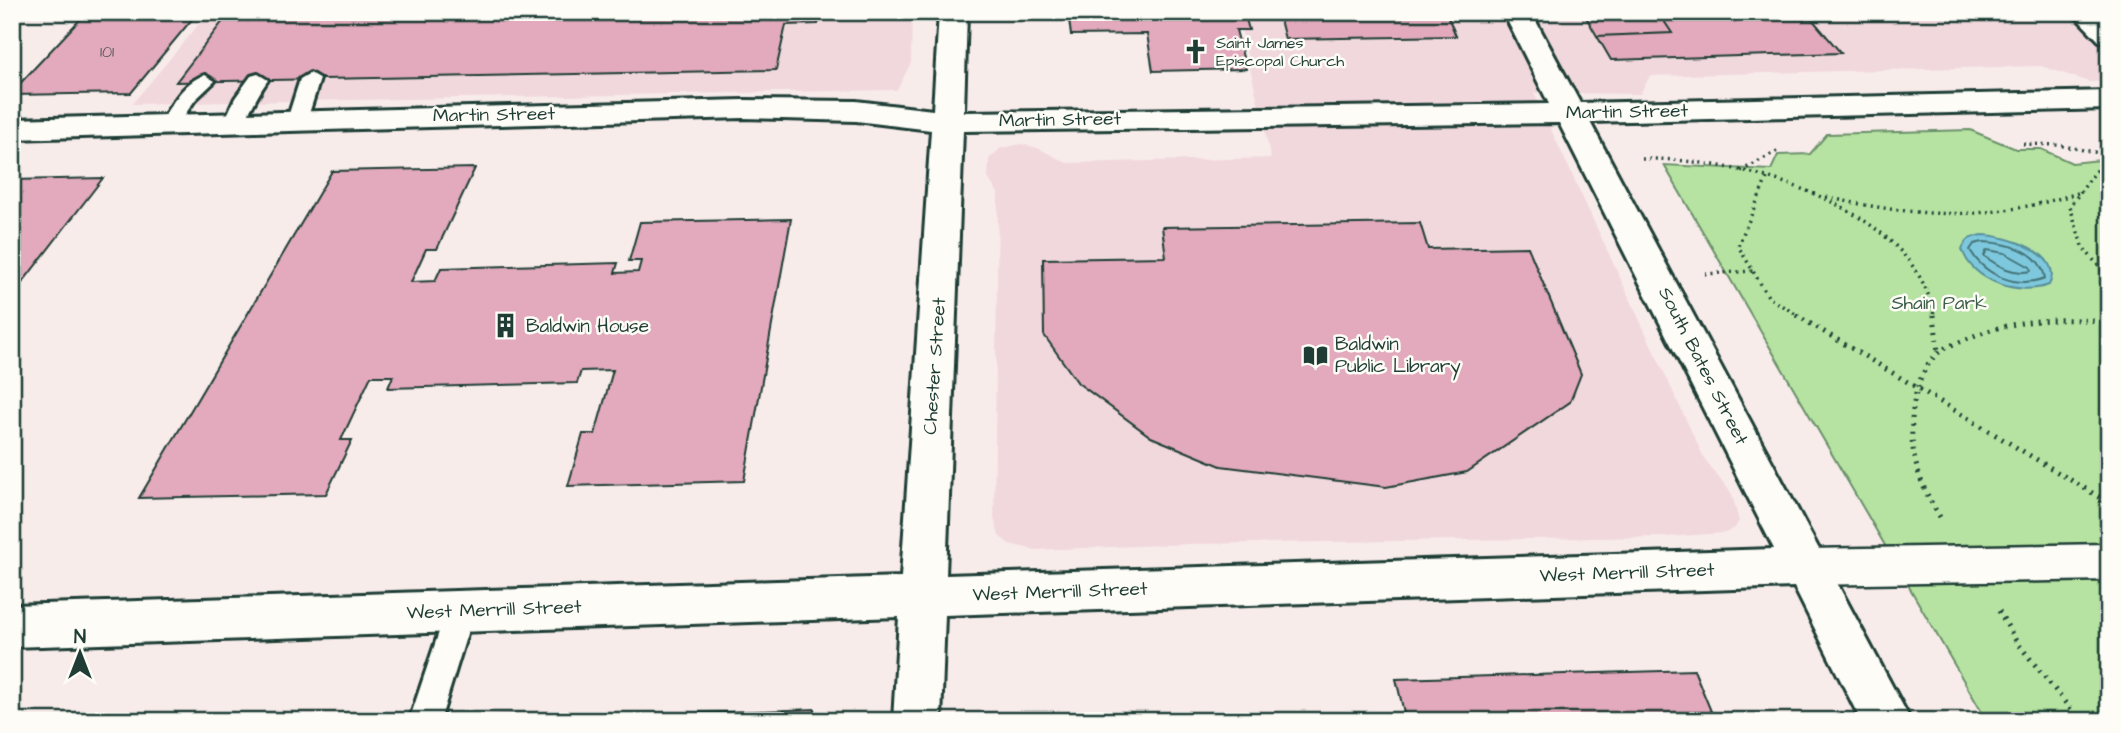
<svg xmlns="http://www.w3.org/2000/svg" width="2121" height="733" viewBox="0 0 2121 733" font-family="'Architects Daughter',sans-serif">
  <style>
    .built { fill: #f1d8dd }
    .green { fill: #b6e3a1; stroke: #6a906a; stroke-width: 2 }
    .water { fill: #7ec8de; stroke: #58909a; stroke-width: 2 }
    .lines { fill: none; stroke-linecap: round; stroke-linejoin: round }
    .shore { stroke: #457578; stroke-width: 2 }
    .building { fill: #e2aabc; stroke: #1f3d34; stroke-width: 2 }
    .service-casing { stroke: #1f3d34; stroke-width: 6 }
    .pedestrian-casing { stroke: #1f3d34; stroke-width: 5 }
    .minor-casing { stroke: #1f3d34; stroke-width: 6 }
    .path-far1 { stroke: #1f3d34; stroke-width: 3.5; stroke-dasharray: 2 4.5; stroke-linecap: butt }
    .path { stroke: #1f3d34; stroke-width: 5; stroke-dasharray: 2 6; stroke-linecap: butt }
    .service { fill: #fdfcf7; fill-rule: evenodd }
    .pedestrian { fill: #fdfcf7; fill-rule: evenodd }
    .minor { fill: #fdfcf7; fill-rule: evenodd }
    .labels { text-anchor: middle; dominant-baseline: central; stroke-width: 5; stroke-linejoin: round; paint-order: stroke }
    .far-poi-label { font-size: 16px; fill: #1f3d34; stroke: #fdfcf7; text-anchor: start }
    .number-label { font-size: 16px; fill: #505856 }
    .street-label { font-size: 19px; fill: #1f3d34; stroke: #fdfcf7 }
    .park-label { font-size: 19px; fill: #3d5e4a; stroke: #fdfcf7 }
    .poi-label { font-size: 19px; fill: #1f3d34; stroke: #fdfcf7; text-anchor: start }
  </style>
  <rect width="100%" height="100%" fill="#f8eceb"/>
  <filter id="ink" filterUnits="userSpaceOnUse"><feTurbulence type="fractalNoise" baseFrequency=".0143" numOctaves="2"/><feDisplacementMap in="SourceGraphic" scale="14" xChannelSelector="R" yChannelSelector="G"/><feConvolveMatrix kernelMatrix="1 2 1 2 8 2 1 2 1" color-interpolation-filters="sRGB"/></filter>
  <g filter="url(#ink)">
    <path class="built" d="M209 12H912L911 63 897 90 132 104Z
      M1237 12H2109V81L2089 82 2041 66 1650 76 1640 94 1534 93 1704 458 1732 494 1739 521 1735 528 1725 533 1667 537 1191 544 1035 550 1009 544 999 536 994 518 998 193 988 178 989 159 1001 148 1022 144 1038 148 1067 163 1271 158Z"/>
    <path class="green" d="M1970 130 2016 149H2041L2072 163 2109 159V721H1987L1664 165 1771 170 1778 155 1810 154 1827 134Z"/>
    <path class="water" d="M1982 235C2004 235 2066 253 2049 285 2019 296 1972 282 1962 249 1966 239 1971 237 1982 235Z"/>
    <g class="lines">
      <path class="shore" d="M1983 242C2008 243 2040 250 2045 278 2017 289 1985 276 1970 250L1974 244Z
        M1987 250 2005 253 2030 267 2031 271C2013 275 1998 266 1984 256Z"/>
    </g>
    <path class="building" d="M87 12H198L131 93 12 95V92Z
      M230 12H821L818 24 786 25 776 70 176 82Z
      M1068 12H1244L1249 30H1236L1246 69 1153 71 1147 34 1071 35Z
      M1278 12H1446L1456 36 1285 39Z
      M1583 12H1658L1672 33 1597 36Z
      M1658 12H1789L1795 19H1812L1841 53 1611 60 1597 36 1672 33Z
      M475 168 437 249H426L411 282 435 281 441 268 618 263 615 273 638 272 641 261H629L640 222 791 219 744 481 568 486 583 434H595L613 370 581 371 577 383 388 388 393 376H371L341 440H352L326 494 139 498 332 171Z
      M103 178 12 296V180Z
      M1420 223 1428 249 1528 247 1581 374 1570 402 1467 472 1386 487 1221 466 1151 437 1078 383 1044 335 1043 259 1166 257 1162 227Z
      M1694 670 1715 721H1406L1396 679Z
      M815 709 814 721H671L672 714Z
      M542 714 540 721H477L479 716Z"/>
    <g class="lines">
      <defs>
        <path id="service" d="M310 73 320 79 307 120 304 124H290L287 120 300 79Z
          M258 74 268 80C257 95 251 111 241 126H227L224 122 235 98 251 76Z
          M205 75 215 81 195 100 175 129H161L158 125C170 108 183 81 205 75Z
          M460 598 470 602 474 611 440 721H409L446 611 450 602Z"/>
        <path id="pedestrian" d="M2109 544V580L1806 585 1791 580 1785 567 1791 554 1806 549Z"/>
        <path id="minor" d="M939 12H967L964 112 1549 104 1503 12H1531L1580 103 2109 91V109L1590 122 1911 721H1861L1794 587 945 615 941 721H893L899 617 12 647V605L901 577 931 130 856 121 743 118 12 139V119L743 100 856 101 933 110ZM1559 123 1774 549 946 575 963 131Z
          M2071 12H2102L2109 19V44L2099 41Z"/>
      </defs>
      <use href="#service" class="service-casing"/>
      <use href="#pedestrian" class="pedestrian-casing"/>
      <use href="#minor" class="minor-casing"/>
      <path class="path-far1" d="M2023 144 2058 145 2109 155
        M1642 159C1738 157 1915 205 1934 316
        M2109 165 2096 171 2070 206 2082 246 2109 279
        M1741 171 1779 150
        M1767 178 1738 246 1769 298 1799 316
        M1826 197C1921 218 1987 222 2081 192
        M1705 274 1753 271"/>
      <path class="path" d="M1796 315 2109 503
        M1934 315 1938 352
        M1940 517C1921 487 1910 458 1912 421 1913 398 1920 369 1938 353 1945 347 1954 344 1962 341 2009 319 2058 317 2109 322
        M1999 611 2016 641 2080 721"/>
      <use href="#service" class="service"/>
      <use href="#pedestrian" class="pedestrian"/>
      <use href="#minor" class="minor"/>
    </g>
  </g>
  <defs>
    <symbol id="church-bare" viewBox="-9 -9 18 18"><path d="M-1.2-6h2.4v3.5h3.3v2.4h-3.3V6h-2.4V-.1h-3.3v-2.4h3.3Z" fill="#1f3d34" stroke="#fdfcf7" stroke-width="2.5" paint-order="stroke"/></symbol>
    <symbol id="building-bare" viewBox="-9 -9 18 18"><path d="M-4-6H4V6H1V3H-1V6H-4ZM-2.5-4.3h1.7v1.8h-1.7ZM.8-4.3h1.7v1.8H.8ZM-2.5-1h1.7V.8h-1.7ZM.8-1h1.7V.8H.8Z" fill="#1f3d34" stroke="#fdfcf7" stroke-width="2.5" paint-order="stroke"/></symbol>
    <symbol id="library-bare" viewBox="-9 -9 18 18"><path d="M-6-4Q-3-5.5-.7-3.5V5Q-3 3-6 4ZM6-4Q3-5.5 .7-3.5V5Q3 3 6 4Z" fill="#1f3d34" stroke="#fdfcf7" stroke-width="2.5" paint-order="stroke"/></symbol>
  </defs>
  <g fill-rule="evenodd">
    <use href="#church-bare" x="1178" y="34" width="35" height="35"/>
    <use href="#building-bare" x="488" y="308" width="35" height="35"/>
    <use href="#library-bare" x="1298" y="338" width="35" height="35"/>
  </g>
  <g class="labels">
    <g class="far-poi-label">
      <text x="1216" y="43">Saint James<tspan x="1216" dy="18">Episcopal Church</tspan></text>
    </g>
    <g class="number-label">
      <text x="107" y="52">101</text>
    </g>
    <g class="street-label">
      <text transform="translate(1627 112) rotate(-1)">Martin Street</text>
      <text transform="translate(494 115) rotate(-1)">Martin Street</text>
      <text transform="translate(1060 120) rotate(-1)">Martin Street</text>
      <text transform="translate(935 366) rotate(-86)">Chester Street</text>
      <text transform="translate(1703 366) rotate(63)">South Bates Street</text>
      <text transform="translate(1627 573) rotate(-2)">West Merrill Street</text>
      <text transform="translate(1060 592) rotate(-2)">West Merrill Street</text>
      <text transform="translate(494 610) rotate(-2)">West Merrill Street</text>
    </g>
    <g class="park-label">
      <text x="1939" y="303">Shain Park</text>
    </g>
    <g class="poi-label">
      <text x="526" y="326">Baldwin House</text>
      <text x="1335" y="344">Baldwin<tspan x="1335" dy="22">Public Library</tspan></text>
    </g>
  </g>
  <rect width="2121" height="733" fill="none" stroke="#fdfcf7" stroke-width="42"/>
  <rect x="21" y="21" width="2079" height="691" fill="none" stroke="#1f3d34" stroke-width="2.5" filter="url(#ink)"/>
  <g transform="translate(80 653)" stroke="#fdfcf7" stroke-width="5" paint-order="stroke">
  <path d="M0-5L12 26L0 18L-12 26Z" fill="#1f3d34"/>
  <text y="-10" font-size="19" font-weight="bold" text-anchor="middle" fill="#1f3d34">N</text>
  </g>
</svg>
